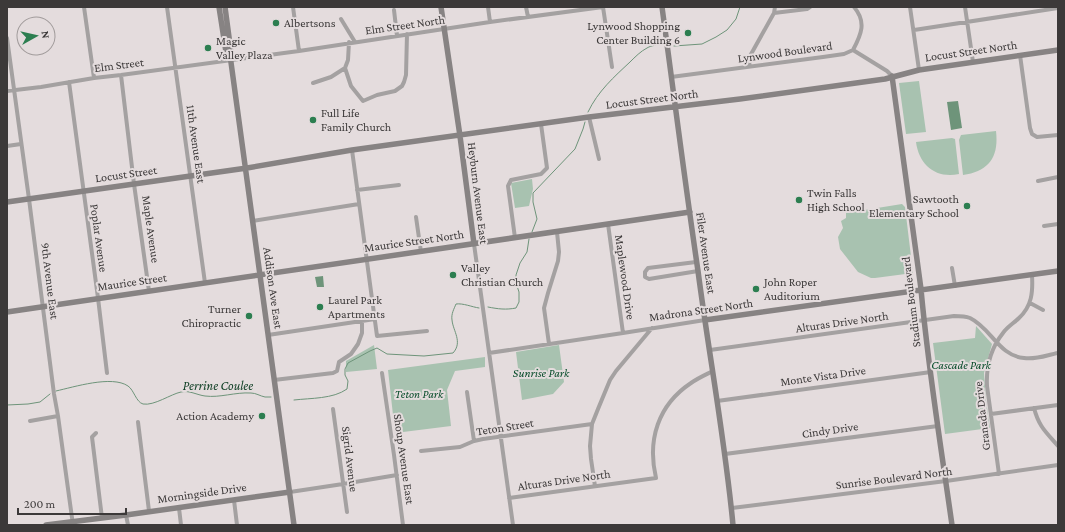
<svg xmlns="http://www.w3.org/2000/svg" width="1065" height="532" viewBox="0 0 1065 532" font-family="'Crimson Pro',serif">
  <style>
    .green { fill: #a8c2b0 }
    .water { fill: #6e947a }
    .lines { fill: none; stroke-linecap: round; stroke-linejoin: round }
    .stream { stroke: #6e947a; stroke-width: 1 }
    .street { stroke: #a4a1a1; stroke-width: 4 }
    .secondary { stroke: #878383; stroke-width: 5.5 }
    .poi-dot { fill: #2c7e50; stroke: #e4dcdd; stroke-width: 1.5 }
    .labels { text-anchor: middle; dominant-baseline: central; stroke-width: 4; stroke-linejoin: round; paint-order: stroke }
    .poi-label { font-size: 12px; fill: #3c3939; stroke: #e4dcdd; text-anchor: start }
    .street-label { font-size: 12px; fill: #3c3939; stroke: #e4dcdd }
    .park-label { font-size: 12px; font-style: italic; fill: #074c2a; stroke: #e4dcdd }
    .water-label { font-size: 13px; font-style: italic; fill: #124127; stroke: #e4dcdd }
  </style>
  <rect width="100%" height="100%" fill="#e4dcdd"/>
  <path class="green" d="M919 81 926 132 906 134 899 83Z
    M996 131C999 157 989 171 963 175L959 140 961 135Z
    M952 138 955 139 959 174C936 179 919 165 916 142Z
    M532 179 533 189 529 206 515 208 511 183Z
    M902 204 905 207 913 273 875 278H871L858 272 840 249 838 237 843 228 841 221 846 218V213Z
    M976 326 992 344 984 373 986 400 990 428 945 434 933 343 975 338Z
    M374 345 377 369 346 372V361Z
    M559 345 564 382 553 394 522 400 516 352Z
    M485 357V367L455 371 447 390 451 426 395 433 388 370Z"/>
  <path class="water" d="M958 101 962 128 951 130 947 102Z
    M323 276 324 287H317L315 277Z"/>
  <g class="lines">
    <path class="stream" d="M674 46 702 44 716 37 727 30 736 19 740 7
      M588 112C598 91 614 77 630 62 635 57 641 51 647 48 652 45 657 45 662 45
      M532 232 537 219 533 202V193L575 149 583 129 585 122
      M488 307C498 309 506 310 516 308L519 302V292L516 283V275L520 263 527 252 529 239
      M56 391C74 387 112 375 128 386 134 390 136 402 143 404 154 406 171 394 181 392 189 390 197 395 205 396 220 398 235 392 251 393 256 393 260 396 265 397 267 397 269 397 271 397
      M294 400C311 398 333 399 347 389L348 381 345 375V369L348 363 370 351 377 348 387 354 424 356 453 353C463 342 453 331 452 320 451 314 454 309 456 304 463 303 472 307 479 308
      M7 405 28 404 40 402 50 394"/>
    <path class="street" d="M84 7 94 78
      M167 7 205 283
      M293 7 299 51
      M488 7 490 22
      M526 7 528 17
      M603 7 612 67
      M910 7 919 70
      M965 7 973 62
      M394 10 397 36
      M774 13 807 9 810 7
      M341 19 355 42
      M914 30 1058 8
      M7 38 29 199 54 394 58 416 73 525
      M349 42 348 60 345 68 351 86 363 101 377 95 395 91 402 86 404 82 406 75 407 34
      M853 50 887 71 892 76
      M853 50C861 35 867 22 854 7
      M1020 55 1030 128 1032 134 1037 137 1058 135
      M749 67 750 56 774 13 775 7
      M121 75 134 184 149 291
      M671 77 823 57 844 54 853 50
      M69 82 98 298 107 373
      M313 83 331 77 345 68
      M7 91 41 87 94 78 121 75 299 51 490 22 603 7
      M589 117 599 159
      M7 146 21 144
      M352 150 377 336 427 331
      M1038 181 1058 177
      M357 190 399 185
      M416 217 421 252
      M252 221 359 204
      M608 224 623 333
      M1044 226 1058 224
      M515 238 508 186 511 180 541 174 547 168 541 124
      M474 244 513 525
      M696 262 648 268 645 272V277L649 279 698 271
      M952 268 955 286
      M1030 303 1043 310
      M268 335 375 319
      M549 344 544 308 548 293 558 261 559 252 557 232
      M710 350 954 316C960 316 965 316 970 318 991 328 999 356 1024 358 1036 360 1047 355 1058 353
      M489 353 623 333 705 320
      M382 373 394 455 403 525
      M274 380 333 373 337 371 339 362 351 354 358 344 362 333V321
      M467 392 474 441
      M717 401 931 372
      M1034 408C1039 427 1046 432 1058 446
      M333 409 347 512
      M991 414 1058 405
      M30 421 58 416
      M138 422 149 511
      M96 433 92 437 102 518
      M421 451 460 447 474 441 483 439 592 424
      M725 454 938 426
      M999 474 987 386C986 367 991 348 1003 333 1007 327 1014 323 1019 318 1032 306 1033 292 1032 275
      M595 486 591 459 590 446 592 424 598 409 610 380 616 371 652 328
      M290 492 343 484 397 475
      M509 498 656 478C647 440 658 405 691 383 698 378 705 375 713 371
      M234 500 237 525
      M179 508 181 525
      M732 508 946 481 1058 465
      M126 515 128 525"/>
    <path class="secondary" d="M219 7 226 52 230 55
      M225 7 231 52 230 55 294 525
      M441 7 460 136 474 244
      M662 7C674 95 685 183 698 271 709 355 725 440 733 525
      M892 76 921 289C928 368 941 447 952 525
      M7 202 247 168 352 150 589 117 740 99 885 79 919 70 1058 50
      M7 312 690 212
      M705 320 1058 271
      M46 525 126 515 290 492"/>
  </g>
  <g class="poi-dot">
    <circle cx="276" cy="23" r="4"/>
    <circle cx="688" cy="33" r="4"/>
    <circle cx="208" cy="48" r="4"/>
    <circle cx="313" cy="120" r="4"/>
    <circle cx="799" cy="200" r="4"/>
    <circle cx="967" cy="206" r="4"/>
    <circle cx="453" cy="275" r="4"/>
    <circle cx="756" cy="289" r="4"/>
    <circle cx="320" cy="307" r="4"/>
    <circle cx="249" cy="316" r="4"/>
    <circle cx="262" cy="416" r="4"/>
  </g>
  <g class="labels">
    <g class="poi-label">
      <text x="284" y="23">Albertsons</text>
      <text x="680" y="26" text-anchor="end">Lynwood Shopping<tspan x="680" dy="14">Center Building 6</tspan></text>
      <text x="216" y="41">Magic<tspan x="216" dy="14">Valley Plaza</tspan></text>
      <text x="321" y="113">Full Life<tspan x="321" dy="14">Family Church</tspan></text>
      <text x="807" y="193">Twin Falls<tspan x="807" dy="14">High School</tspan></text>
      <text x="959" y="199" text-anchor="end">Sawtooth<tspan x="959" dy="14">Elementary School</tspan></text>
      <text x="461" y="268">Valley<tspan x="461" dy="14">Christian Church</tspan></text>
      <text x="764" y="282">John Roper<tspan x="764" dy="14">Auditorium</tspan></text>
      <text x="328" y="300">Laurel Park<tspan x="328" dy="14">Apartments</tspan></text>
      <text x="241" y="309" text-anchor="end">Turner<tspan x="241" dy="14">Chiropractic</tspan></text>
      <text x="254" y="416" text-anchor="end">Action Academy</text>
    </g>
    <g class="street-label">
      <text transform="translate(405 25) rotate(-8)">Elm Street North</text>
      <text transform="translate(971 51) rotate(-8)">Locust Street North</text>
      <text transform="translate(785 52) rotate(-8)">Lynwood Boulevard</text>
      <text transform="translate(119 65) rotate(-7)">Elm Street</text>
      <text transform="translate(652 99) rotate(-7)">Locust Street North</text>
      <text transform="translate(196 144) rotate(82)">11th Avenue East</text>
      <text transform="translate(126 174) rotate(-8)">Locust Street</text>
      <text transform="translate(478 193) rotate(83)">Heyburn Avenue East</text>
      <text transform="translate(151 229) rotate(82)">Maple Avenue</text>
      <text transform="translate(99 238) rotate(82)">Poplar Avenue</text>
      <text transform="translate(414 241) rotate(-8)">Maurice Street North</text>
      <text transform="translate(706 253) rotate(82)">Filer Avenue East</text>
      <text transform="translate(625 277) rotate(82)">Maplewood Drive</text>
      <text transform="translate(50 281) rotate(83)">9th Avenue East</text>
      <text transform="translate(132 282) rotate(-8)">Maurice Street</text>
      <text transform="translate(273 288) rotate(82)">Addison Ave East</text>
      <text transform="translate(911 302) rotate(-97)">Stadium Boulevard</text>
      <text transform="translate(701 310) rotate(-8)">Madrona Street North</text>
      <text transform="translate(842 322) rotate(-8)">Alturas Drive North</text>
      <text transform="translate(823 376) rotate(-8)">Monte Vista Drive</text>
      <text transform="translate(982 416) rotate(-97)">Granada Drive</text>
      <text transform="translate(505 427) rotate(-9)">Teton Street</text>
      <text transform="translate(830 430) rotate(-8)">Cindy Drive</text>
      <text transform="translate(350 459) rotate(83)">Sigrid Avenue</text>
      <text transform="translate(404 459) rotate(82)">Shoup Avenue East</text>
      <text transform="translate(894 478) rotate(-7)">Sunrise Boulevard North</text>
      <text transform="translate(564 480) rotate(-8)">Alturas Drive North</text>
      <text transform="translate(202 493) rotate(-8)">Morningside Drive</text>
    </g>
    <g class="park-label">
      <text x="961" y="365">Cascade Park</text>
      <text x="541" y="373">Sunrise Park</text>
      <text x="419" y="394">Teton Park</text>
    </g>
    <g class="water-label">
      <text x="218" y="385">Perrine Coulee</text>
    </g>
  </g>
  <rect width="1065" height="532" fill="none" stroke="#3c3939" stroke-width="16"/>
  <g transform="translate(36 36) rotate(82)"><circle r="19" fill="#e4dcdd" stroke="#a19b9b"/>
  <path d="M0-3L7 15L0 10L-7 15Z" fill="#2c7e50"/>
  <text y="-6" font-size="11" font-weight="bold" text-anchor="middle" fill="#3c3939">N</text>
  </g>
  <path d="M18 508v6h108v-6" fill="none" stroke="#3c3939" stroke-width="2"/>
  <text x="24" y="508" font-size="12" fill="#3c3939" stroke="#e4dcdd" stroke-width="3" paint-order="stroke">200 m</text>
</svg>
